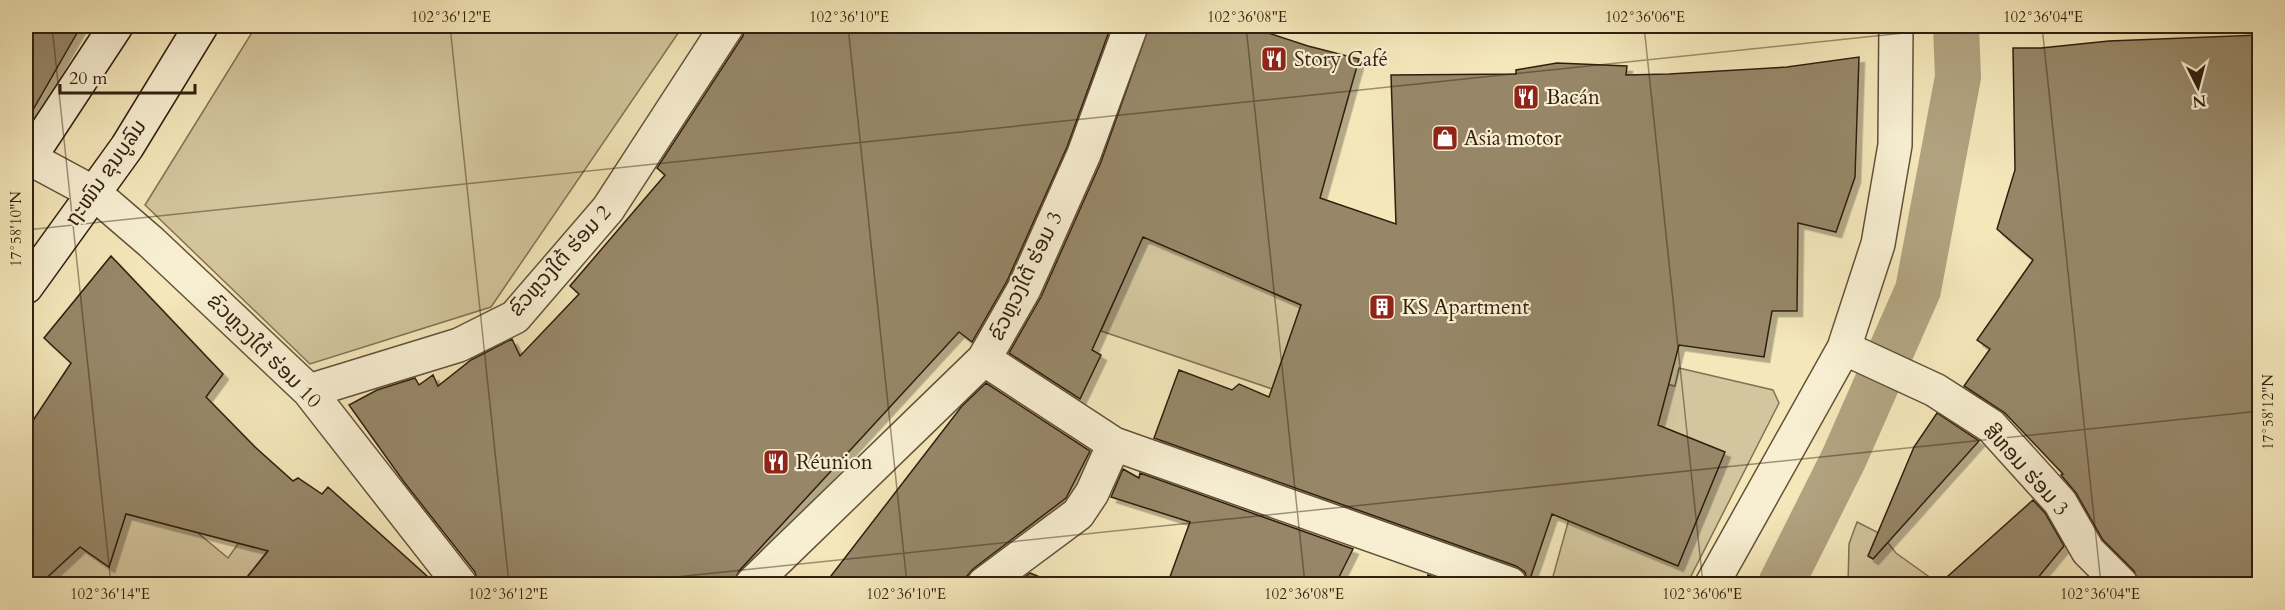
<svg xmlns="http://www.w3.org/2000/svg" width="2285" height="610" viewBox="0 0 2285 610" font-family="Cardo,'Noto Sans Lao',serif">
  <style>
    .green { fill: #d3c59d; stroke: #827256; stroke-width: 1.5 }
    .lines { fill: none; stroke-linecap: round; stroke-linejoin: round }
    .canal { stroke: #b2a380; stroke-width: 46 }
    .building { fill: #978767; stroke: #321f0e; stroke-width: 1.5; filter: url(#shadow) }
    .street-casing { stroke: #625139; stroke-width: 36 }
    .secondary-casing { stroke: #321f0e; stroke-width: 36 }
    .street { stroke: #f8efd2; stroke-width: 33 }
    .secondary { stroke: #f8efd2; stroke-width: 33 }
    .ticks { fill: none; stroke: #321f0e; stroke-width: 1.5; stroke-opacity: 0.45 }
    .labels { text-anchor: middle; dominant-baseline: central; stroke-width: 4.5; stroke-linejoin: round; paint-order: stroke }
    .poi-label { font-size: 21px; fill: #321f0e; stroke: #f8efd2; text-anchor: start }
    .street-label { font-size: 21px; fill: #321f0e; stroke: #f8efd2 }
    .neatline { fill: none; stroke: #321f0e; stroke-width: 2 }
    .ticks-label { font-size: 15px; text-anchor: middle; fill: #321f0e }
  </style>
  <defs>
    <filter id="shadow"><feDropShadow dx="5.5" dy="5.5" stdDeviation="0" flood-color="#0004"/></filter>
  </defs>
  <rect width="100%" height="100%" fill="#f4e7ba"/>
  <filter id="stains"><feTurbulence type="fractalNoise" baseFrequency=".00333" numOctaves="4"/><feColorMatrix values="0 0 0 0 .2 0 0 0 0 .09 0 0 0 0 .02 0 0 0 .5 -.17"/></filter>
  <radialGradient id="worn" r=".72"><stop offset=".6" stop-color="#630" stop-opacity="0"/><stop offset="1" stop-color="#630" stop-opacity=".3"/></radialGradient>
  <path class="green" d="M256 26H683L491 307 310 364 145 205Z
    M1165 185 1211 198 1188 256 1289 300 1303 301 1423 440 1101 331Z
    M1679 368 1773 390 1779 403 1687 584H1563L1552 580 1610 371 1675 386Z
    M150 437 198 533 228 558 246 533 274 543 241 584H39L80 547 109 567Z
    M1857 522 1881 534 1896 553 1935 581 1931 584H1848L1849 544Z"/>
  <g class="lines">
    <path class="canal" d="M1781 584 1844 458 1918 290 1958 77 1956 26"/>
  </g>
  <path class="building" d="M26 26H81L26 122Z
    M745 26H1111L1067 147 1007 281 972 342 959 332 739 571 734 582 731 585H478L475 572 404 482 349 405 377 390 415 378 419 385 433 375 438 386 471 360 512 339 520 356 579 294 570 286 665 175 657 168 743 36Z
    M1149 26H1247L1308 46 1359 59 1320 198 1396 224 1391 75 1516 74V70L1557 63 1627 66 1626 75 1669 74 1787 67 1859 57 1855 177 1836 232 1798 223 1797 311H1772L1764 357 1679 345 1658 425 1725 452 1678 566 1552 514 1528 585 1525 572 1516 566 1154 438 1179 370 1232 390 1239 384 1269 397 1301 305 1143 237 1092 350 1101 355 1080 399 1009 353 1041 297 1101 162Z
    M2259 35V585H2139L2134 571 2103 540 2076 493 2061 475 2063 474 2005 413 1964 386 1990 349 1977 340 2033 260 1997 229 2015 170 2013 48H2041L2109 41Z
    M111 256 223 374 206 397 255 447 293 481 298 478 322 494 328 487 437 585H241L268 551 126 514 109 567 80 547 39 585H26V431L71 363 44 338Z
    M986 383 1090 451 1066 498 973 569 967 576 966 585H824L962 406Z
    M1937 413 1979 441 1873 559 1868 556 1914 447Z
    M1123 469 1139 478 1140 473 1353 549 1335 585H1167L1190 522 1111 497Z
    M2033 500 2045 513 2064 546 2032 585H1938Z
    M1030 573 1054 583 1053 585H1015Z
    M1428 575 1455 585H1424Z"/>
  <g class="lines">
    <defs>
      <path id="street" d="M29 158 94 193 151 242 309 391 460 584
        M1844 348 1935 390 1991 426 2060 502 2088 551 2121 584
        M984 359 1114 444 1510 584
        M309 391 459 345 515 317 608 209 727 26
        M752 584 984 359 1024 289 1084 154 1131 26
        M984 584 1078 514 1092 493 1114 444
        M1712 584 1844 348 1878 244 1895 145 1896 26"/>
      <path id="secondary" d="M26 163 116 26
        M26 287 127 147 201 26"/>
    </defs>
    <use href="#street" class="street-casing"/>
    <use href="#secondary" class="secondary-casing"/>
    <use href="#street" class="street"/>
    <use href="#secondary" class="secondary"/>
  </g>
  <path class="ticks" d="M52 26 111 584M450 26 509 584M848 26 907 584M1246 26 1305 584M1644 26 1703 584M2042 26 2101 584M26 230 1970 26M609 584 2260 411"/>
  <defs>
    <symbol id="restaurant-square" viewBox="-11 -11 22 22"><rect x="-9" y="-9" width="18" height="18" rx="4" fill="#8f2418" stroke="#f8efd2"/><path d="M-5-6h1v4h1v-4h1v4h1v-4h1v5L-1.5 .5V6h-2V.5L-5-1ZM5-6V6H3V1.5H1.5Q1.5-4 5-6Z" fill="#fff"/></symbol>
    <symbol id="shop-square" viewBox="-11 -11 22 22"><rect x="-9" y="-9" width="18" height="18" rx="4" fill="#8f2418" stroke="#f8efd2"/><path d="M-5-2.5h2.3a2.7 3.5 0 0 1 5.4 0H5L5.5 6h-11ZM-1.5-2.5h3a1.5 2.3 0 0 0-3 0Z" fill="#fff"/></symbol>
    <symbol id="building-square" viewBox="-11 -11 22 22"><rect x="-9" y="-9" width="18" height="18" rx="4" fill="#8f2418" stroke="#f8efd2"/><path d="M-4-6H4V6H1V3H-1V6H-4ZM-2.5-4.3h1.7v1.8h-1.7ZM.8-4.3h1.7v1.8H.8ZM-2.5-1h1.7V.8h-1.7ZM.8-1h1.7V.8H.8Z" fill="#fff"/></symbol>
  </defs>
  <g fill-rule="evenodd">
    <use href="#restaurant-square" x="1259" y="44" width="30" height="30"/>
    <use href="#restaurant-square" x="1511" y="82" width="30" height="30"/>
    <use href="#shop-square" x="1430" y="123" width="30" height="30"/>
    <use href="#building-square" x="1367" y="292" width="30" height="30"/>
    <use href="#restaurant-square" x="761" y="447" width="30" height="30"/>
  </g>
  <g class="labels">
    <g class="poi-label">
      <text x="1294" y="59">Story Café</text>
      <text x="1546" y="97">Bacán</text>
      <text x="1464" y="138">Asia motor</text>
      <text x="1402" y="307">KS Apartment</text>
      <text x="796" y="462">Réunion</text>
    </g>
    <g class="street-label">
      <text transform="translate(106 173) rotate(-55)">ຖະໜົນ ຂຸນບູລົມ</text>
      <text transform="translate(560 261) rotate(-48)">ຂົວຫຼວງໃຕ້ ຮ່ອມ 2</text>
      <text transform="translate(1026 276) rotate(-64)">ຂົວຫຼວງໃຕ້ ຮ່ອມ 3</text>
      <text transform="translate(264 351) rotate(45)">ຂົວຫຼວງໃຕ້ ຮ່ອມ 10</text>
      <text transform="translate(2026 470) rotate(48)">ສີຫອມ ຮ່ອມ 3</text>
    </g>
  </g>
  <rect width="2285" height="610" fill="none" stroke="#f4e7ba" stroke-width="66"/>
  <g transform="translate(2198 87) rotate(174)" stroke="#f8efd2" stroke-width="4.5" paint-order="stroke">
  <path d="M0-4.5L10 22L0 15L-10 22Z" fill="#321f0e"/>
  <text y="-9" font-size="16" font-weight="bold" text-anchor="middle" fill="#321f0e">N</text>
  </g>
  <path d="M60 84v9h135v-9" fill="none" stroke="#321f0e" stroke-width="3"/>
  <text x="69" y="84" font-size="18" fill="#321f0e" stroke="#f8efd2" stroke-width="4.5" paint-order="stroke">20 m</text>
  <rect x="33" y="33" width="2219" height="544" class="neatline"/>
  <g class="ticks-label">
    <text x="451" y="22">102°36'12"E</text>
    <text x="849" y="22">102°36'10"E</text>
    <text x="1247" y="22">102°36'08"E</text>
    <text x="1645" y="22">102°36'06"E</text>
    <text x="2043" y="22">102°36'04"E</text>
    <text transform="translate(16 229) rotate(-90)" y="5">17°58'10"N</text>
    <text transform="translate(2268 412) rotate(-90)" y="5">17°58'12"N</text>
    <text x="110" y="599">102°36'14"E</text>
    <text x="508" y="599">102°36'12"E</text>
    <text x="906" y="599">102°36'10"E</text>
    <text x="1304" y="599">102°36'08"E</text>
    <text x="1702" y="599">102°36'06"E</text>
    <text x="2100" y="599">102°36'04"E</text>
  </g>
  <rect width="100%" height="100%" filter="url(#stains)"/>
  <rect width="100%" height="100%" fill="url(#worn)"/>
</svg>
